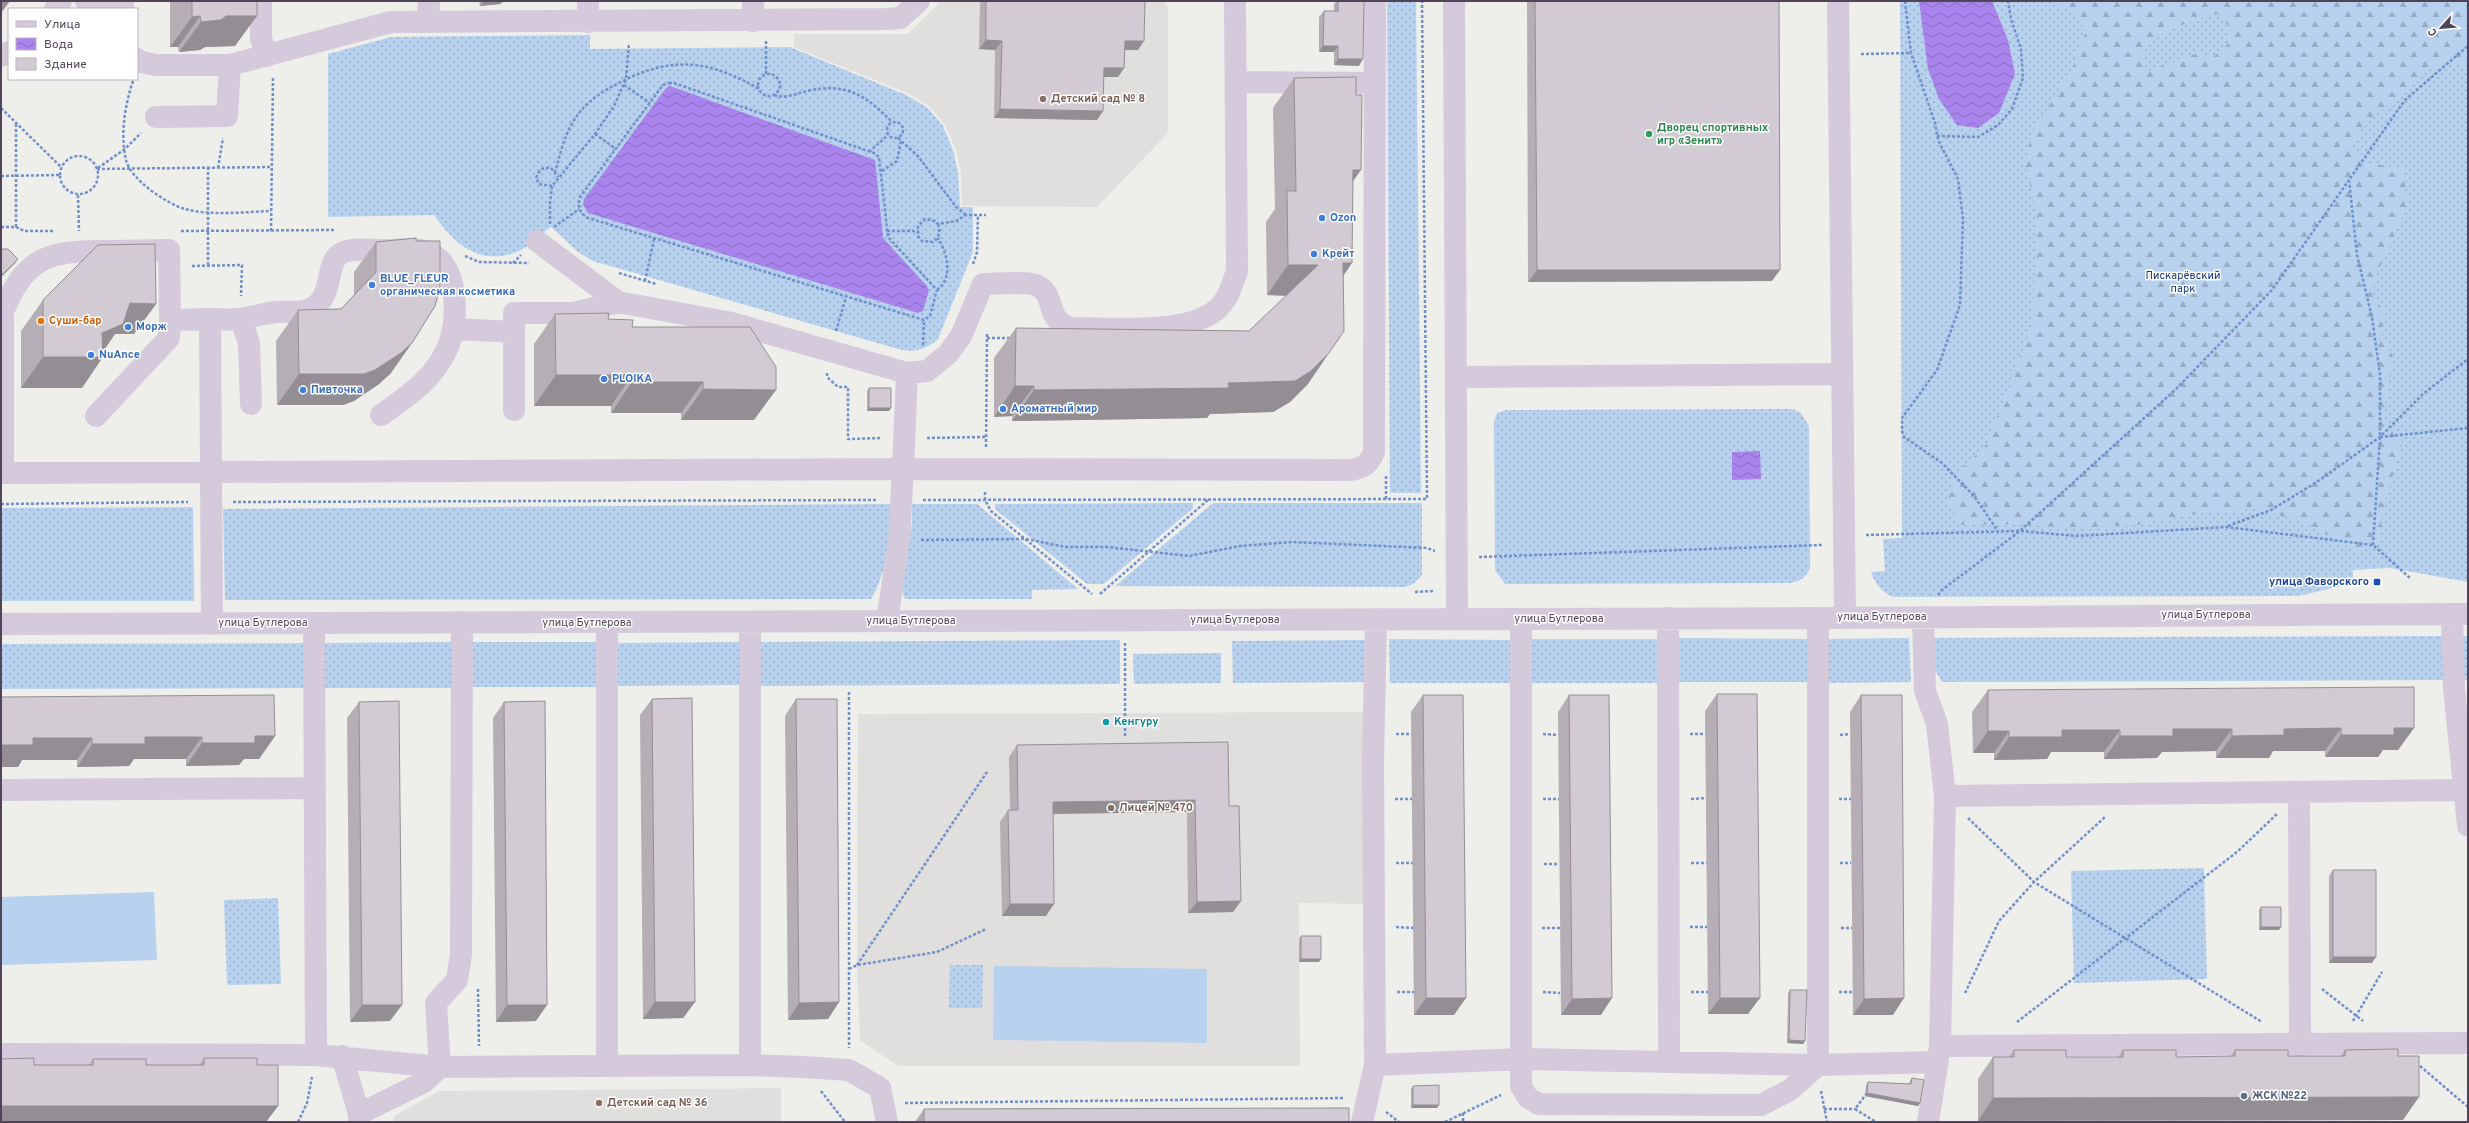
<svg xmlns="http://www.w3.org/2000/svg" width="2469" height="1123" viewBox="0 0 2469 1123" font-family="Overpass,sans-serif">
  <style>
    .education { fill: #e0dfdd }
    .grass { fill: url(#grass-dots) }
    .forest { fill: url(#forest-firs); fill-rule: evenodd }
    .pitch { fill: #b7d1ee }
    .water { fill: url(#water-waves) }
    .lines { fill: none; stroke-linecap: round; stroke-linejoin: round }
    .path { stroke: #7090cc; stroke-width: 2.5; stroke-dasharray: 3 2; stroke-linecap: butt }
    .minor { stroke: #d5c9dc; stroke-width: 22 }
    .wall { fill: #b5afb5 }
    .shaded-wall { fill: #938e94 }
    .building { fill: #d2cbd3; stroke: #938e94 }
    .education-dot { fill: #8d6e63; stroke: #fff; stroke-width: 1.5 }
    .leisure-dot { fill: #2e9e5b; stroke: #fff; stroke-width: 1.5 }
    .shop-dot { fill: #3f7fe0; stroke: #fff; stroke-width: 1.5 }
    .food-dot { fill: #e8710a; stroke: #fff; stroke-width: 1.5 }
    .transit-dot { fill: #1a4fb4; stroke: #fff; stroke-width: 1.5 }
    .culture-dot { fill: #0f9aa8; stroke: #fff; stroke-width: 1.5 }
    .service-dot { fill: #5c6f8a; stroke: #fff; stroke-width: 1.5 }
    .labels { text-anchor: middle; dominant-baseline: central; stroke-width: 3; stroke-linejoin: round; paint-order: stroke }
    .education-label { font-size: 11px; font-weight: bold; fill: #785e54; stroke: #fff; text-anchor: start }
    .leisure-label { font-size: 11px; font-weight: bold; fill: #27864d; stroke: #fff; text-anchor: start }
    .shop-label { font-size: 11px; font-weight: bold; fill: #366cbe; stroke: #fff; text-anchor: start }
    .park-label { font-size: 11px; fill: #153979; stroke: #fff }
    .food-label { font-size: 11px; font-weight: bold; fill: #c56008; stroke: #fff; text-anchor: start }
    .transit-label { font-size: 11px; font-weight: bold; fill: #164399; stroke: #fff; text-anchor: end }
    .street-label { font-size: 11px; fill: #514459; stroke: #fff }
    .culture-label { font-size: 11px; font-weight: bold; fill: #0d838f; stroke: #fff; text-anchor: start }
    .service-label { font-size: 11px; font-weight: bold; fill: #4e5e75; stroke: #fff; text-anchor: start }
  </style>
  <defs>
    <pattern id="grass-dots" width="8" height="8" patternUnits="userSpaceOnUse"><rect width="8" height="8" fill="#b7d1ee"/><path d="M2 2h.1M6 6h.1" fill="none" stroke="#97abc4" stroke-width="1.8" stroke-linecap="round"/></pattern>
    <pattern id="forest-firs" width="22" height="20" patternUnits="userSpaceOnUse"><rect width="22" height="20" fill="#b7d1ee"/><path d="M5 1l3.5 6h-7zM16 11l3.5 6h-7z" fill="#97abc4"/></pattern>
    <pattern id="water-waves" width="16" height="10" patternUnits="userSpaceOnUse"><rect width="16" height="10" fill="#a884ec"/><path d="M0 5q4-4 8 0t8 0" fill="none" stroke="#8b6ec2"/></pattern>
  </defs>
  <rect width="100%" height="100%" fill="#eeeeeb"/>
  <path class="education" d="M941 1H1165L1168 8V133L1097 207 962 206 961 172 956 150 945 125 928 105 907 93 794 47V34H908Z
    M1364 712V904L1299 903 1300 1066H898L860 1040 857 965 858 714Z
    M781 1088V1122H393L394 1116 439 1091Z"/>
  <path class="grass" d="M1387 1H1416L1421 493H1390Z
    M1900 1H2468V582L2390 568 2353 570V583L2299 596 1893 597C1881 591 1876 585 1871 572L1885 571 1883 539 1902 538Z
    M590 35V49L790 47 906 95 928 108 943 126 953 150 958 172 960 207H973V252L938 339C926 349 918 352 902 350L593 261 578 252 551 227C541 234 530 246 519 251 481 267 455 245 434 215L328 217V54L391 37Z
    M1792 409 1800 412 1809 426 1810 568C1805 578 1801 581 1790 583L1505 584 1495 570 1494 421 1497 413 1506 410Z
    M1193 503V508L1104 584H1087L995 509V504Z
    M1213 503H1422V575L1413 584 1405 587 1115 586Z
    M891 504C891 534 887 574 871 599L225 600 223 509Z
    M912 504H977L1078 589 1032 590V599H905L900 587 912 523Z
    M193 507 194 601H1V508Z
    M2443 636 2446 680 1942 682 1934 668V638Z
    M2462 636H2468V680H2463Z
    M1674 638 1811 639 1810 682H1674Z
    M1909 638 1911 682 1826 683 1827 639Z
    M1389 639 1514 640V683H1390Z
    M1529 639H1661L1662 683H1529Z
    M1120 640V684L758 686 757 642Z
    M1368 640V682L1233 683 1232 641Z
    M455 642V688H324L323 643Z
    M473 642H599V687H473Z
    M742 642 743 685 614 686V643Z
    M306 643V688L1 689V644Z
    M1221 653V683L1134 684 1133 654Z
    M2204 868 2207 979 2074 983 2071 871Z
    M278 898 281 984 227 985 224 900Z
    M950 965H983L982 1008H949Z"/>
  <path class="forest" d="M2048 1H2468V74L2456 63 2432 68 2363 126 2349 149 2364 162 2404 169 2407 208 2377 273 2372 294 2386 314 2381 337 2393 356 2384 416 2402 442 2383 510 2379 541 2358 553 2305 522 2253 509 2187 515 2136 525 2073 528 2004 524 1959 525 1947 498 1954 476 1987 444 2033 322 2037 215 2025 163 2031 135 2072 68 2086 31 2071 10ZM2217 14 2230 27 2227 45 2212 58 2201 52 2148 71 2142 56C2155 29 2191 22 2217 14Z"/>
  <path class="pitch" d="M154 892 157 960 1 965V897Z
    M994 966 1207 969V1043L993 1040Z"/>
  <path class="water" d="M1919 1H1992L2008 40 2015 74 1999 113 1978 128 1957 125 1939 99 1928 69Z
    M670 86 875 160 883 238 926 285 929 290 923 311 918 313 588 213 583 204 584 199 666 88Z
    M1760 451 1761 479 1732 480V452Z"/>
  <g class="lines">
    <path class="path" d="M1905 1 1911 53 1935 123 1938 140 1958 179 1963 219 1960 305 1937 370 1902 418V431L1904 437 1942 463 1974 496 1998 531
      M1861 54 1911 53
      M766 74V41
      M758 85a11 11 0 1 1 22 0a11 11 0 1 1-22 0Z
      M133 81C125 105 120 134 126 160 130 179 167 204 185 209 212 216 243 212 271 211
      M669 83H674L874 153 879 157 888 237 937 290 930 316 924 320 588 218C580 213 577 207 580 197L663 85Z
      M624 85 650 103
      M774 95C787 99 794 94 807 91 845 82 866 95 892 122
      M1 108 61 167
      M887 130a8 8 0 1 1 16 0a8 8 0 1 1-16 0Z
      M595 134 616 149
      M1937 136 1978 137 1998 125 2012 109 2023 78 2021 49 2011 19 2008 1
      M898 138 918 156 956 207 966 215
      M869 152 888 135
      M60 175a19 19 0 1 1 38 0a19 19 0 1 1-38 0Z
      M98 168 125 149 141 133
      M218 168 223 138
      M97 169 271 167
      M882 171 897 161 901 141
      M555 173C560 154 565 132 577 116 587 101 603 91 619 83 672 55 709 60 759 89
      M1 176 59 175
      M552 186 539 184 536 178C539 170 542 167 551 168L558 177
      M78 195 79 231
      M550 224V203L552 186 595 134 614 106 626 79 629 43
      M938 224C940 232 940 237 933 242L922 241 918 236V226L925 219 935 221 938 224 956 221 966 215H986
      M1 227H16L24 231H54
      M16 227V123
      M554 227 579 209
      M181 231 334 230
      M271 231 273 77
      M887 231H917
      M465 256 479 262 529 263
      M513 263 521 255
      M973 264 977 252 978 215
      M208 265V168
      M192 266 242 265 241 296
      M619 273 656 284
      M645 281 654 239
      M937 290C954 277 947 253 938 238
      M836 331 846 297
      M987 338H1011
      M923 345 924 320
      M827 373V377L838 387H848V439L882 438
      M2380 437 2468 428
      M927 438 986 437
      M986 447 987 334
      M1386 476V499
      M985 492V500L991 511 1092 594
      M923 500 1427 499 1422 1
      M233 502 878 500
      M1 504 188 502
      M2228 526 2271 510 2317 482 2380 437 2423 394 2468 359
      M1866 535 2020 531 2077 536 2226 527 2373 545 2410 578
      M921 540 1026 539 1066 547H1107L1189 556 1240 546 1293 542 1427 548 1435 551
      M2373 545 2380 437V375L2372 317 2357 255 2349 180 2405 100 2468 46
      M1479 557 1822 545
      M1415 592 1435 591
      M1100 594 1209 499
      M1938 595 1942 590 2020 531 2176 389 2272 290 2349 180
      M1125 643V738
      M849 692V1048
      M1396 734H1412
      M1543 734 1558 735
      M1690 734H1706
      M1840 735 1850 734
      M1395 799H1412
      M1543 799H1559
      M1691 799 1706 798
      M1839 799H1851
      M1968 818 2034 882 2262 1022
      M1396 863H1413
      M1691 863H1707
      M1840 863H1851
      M1544 864H1559
      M1396 927 1414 928
      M1690 927H1707
      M1542 928H1560
      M1841 928H1852
      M857 965 987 772
      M849 969 857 965 937 952 986 929
      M478 989 479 1046
      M2322 989 2363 1021
      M1397 992H1414
      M1543 992 1560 993
      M1691 992H1708
      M1839 992H1853
      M1965 993 1999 921 2034 882 2105 817
      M2353 1021 2382 972
      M2017 1022 2237 852 2277 814
      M2420 1066 2468 1107
      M821 1091 845 1122
      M1821 1091 1827 1122
      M1867 1093 1855 1109 1876 1122
      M905 1103 1344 1098
      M1824 1109H1855
      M1386 1112 1399 1122
      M1463 1113V1122
      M298 1122 307 1103 312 1077
      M1445 1122 1501 1095"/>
    <path class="minor" d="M86 1H123V9
      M261 1V39L267 56
      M588 1V22
      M753 1V21
      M1454 1 1457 619
      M1838 1 1845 617
      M55 9 61 1
      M428 21 429 1
      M1 56 9 52
      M137 59 141 62 156 65H230L391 22 888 19 900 18 919 1
      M1236 82 1375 83
      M156 117 227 116 230 65
      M537 241 618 302 732 323 907 373
      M210 319C220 319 231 320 241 319 253 317 264 313 276 312 285 311 295 313 304 311 337 303 323 265 340 254 350 247 368 250 379 250 393 251 412 247 425 251 458 260 459 315 450 341 439 375 410 395 381 415
      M241 319 249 343 251 404
      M455 329 514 332
      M1458 377 1841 374
      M514 410V313H574L618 302
      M96 416 169 338 170 320
      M1 473 903 469 907 373 927 371 948 354 961 336 983 284C996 284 1025 281 1036 285 1058 295 1043 319 1071 328 1111 328 1183 335 1215 311 1228 301 1232 285 1237 271L1235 1
      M3 473V312C24 258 48 251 102 251 124 251 147 250 169 250L170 320 210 319 212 624
      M2452 614 2454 688 2468 826
      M1923 617 1925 691 1937 724 1945 796 1940 1046 1928 1122
      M1668 618 1669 1062
      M1521 619V1086L1528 1098 1539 1104 1761 1105 1790 1090 1818 1065V618
      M887 621 899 540 903 469 1350 470C1364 468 1369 464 1374 452L1375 1
      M314 623 316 1055
      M607 623V1066
      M1 624 1818 618 2468 614
      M1 790 314 788
      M2299 794 2300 1045
      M1945 796 2463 790
      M1940 1046 2468 1043
      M1 1054 316 1055 440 1067 750 1065 803 1067 849 1070 880 1088 887 1122
      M342 1056 359 1114V1122
      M750 1065V622
      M1375 1065 1522 1059 1818 1065 1937 1062
      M440 1067 436 1003 457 980 461 954 462 622
      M359 1114 424 1082 440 1067
      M1362 1122 1375 1065 1373 762 1376 619"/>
  </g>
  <path class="wall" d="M170 1H257L235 46 205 47 200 50 179 52 178 47H170Z
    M479 1H504L500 4 480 6Z
    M980 1H1145L1138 50H1125L1124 68 1118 77H1104L1103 111 1097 120 994 118 995 50 979 49Z
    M1337 1H1364L1359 66 1334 65V52H1319V17L1324 11H1334V4Z
    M1527 1H1779L1772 281 1528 282Z
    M1294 78 1353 182 1343 276 1308 384 1290 402 1273 412 1210 414 1207 418 1012 421V416L994 417V358L1016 328 1249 331 1286 296 1267 295 1266 222 1275 209 1273 108Z
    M376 242 391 373 379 384 354 401 343 405H277L276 341 298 310 341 309 354 295V272Z
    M1 249 16 262 1 277Z
    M43 300 156 304 134 334H115L103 352 82 388H21V331Z
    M555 314 608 319 632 327 754 420H681V413H611V406H534V344Z
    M869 388 891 408 889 411H867V391Z
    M1988 690 2414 728 2398 750H2383L2378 757H2325V751H2273L2269 758H2216V751L2162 752 2157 758 2104 759V752H2051L2047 759 1994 760V753H1973L1972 712Z
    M1717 694 1748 1014H1708L1705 711Z
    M1423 695 1454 1015H1414L1411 712Z
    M1569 695 1601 1015H1561L1558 712Z
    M1861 695 1893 1015H1853L1850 712Z
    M1 697 275 736 259 759H244L239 765 186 766V759H134L129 766 77 767V760H22L18 767Z
    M652 699 695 1002 683 1018 643 1019 640 715Z
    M796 699 839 1002 828 1019 788 1020 785 716Z
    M359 702 390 1021 350 1022 347 718Z
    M504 702 536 1021 496 1022 493 718Z
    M1017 745 1229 806 1233 912 1188 913 1187 812 1053 814 1046 916H1002L1000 822 1008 810H1010L1009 757Z
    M2333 870 2372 963H2329V876Z
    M2261 907 2279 930H2259V910Z
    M1301 936 1319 962H1299V939Z
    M1790 990 1805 1041 1803 1044 1787 1043 1788 993Z
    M2014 1050 2066 1057H2118L2123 1050 2176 1057H2230L2235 1050 2288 1056H2341L2345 1050 2398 1056 2403 1120 1978 1121V1079L1993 1057H2009Z
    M34 1058V1065H89L93 1059H146V1065H199L204 1058H257V1065H278V1106L266 1122H1V1059Z
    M1912 1078 1920 1103 1918 1106 1865 1096 1866 1085 1868 1082 1909 1084 1910 1081Z
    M1413 1086 1439 1105 1437 1108H1411V1089Z
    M924 1109 1349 1122H915Z"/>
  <path class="shaded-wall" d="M1 1H10L1 13Z
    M484 1H504L500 4 480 6Z
    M200 16 178 47H170L192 17Z
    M226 16H257L235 46 205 47 200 50 179 52 201 22Z
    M986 40 1002 41 995 50 979 49Z
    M1125 41H1144L1138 50H1119Z
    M1323 46H1338L1334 52H1319Z
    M1338 59H1363L1359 66 1334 65Z
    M1104 68H1124L1118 77H1098Z
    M1000 109 1103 111 1097 120 994 118Z
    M1353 170H1361L1339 201Z
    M18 259 16 262 1 277 3 274Z
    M1343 263H1352L1331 294Z
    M1288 265H1318L1297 296 1267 295Z
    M1537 270H1780L1772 281 1528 282Z
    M130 303 156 304 134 334H115L101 354 103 357 82 388H21L43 357 102 333Z
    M412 343 391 373 379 384 354 401 343 405H277L299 374Z
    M1329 353 1308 384 1290 402 1273 412 1210 414 1207 418 1012 421 1034 390 1228 383Z
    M556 375H632L611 406H534Z
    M632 382H703L681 413H611Z
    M1015 386H1034L1012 416 994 417Z
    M703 389 776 390 754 420H681Z
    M869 408H891L889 411H867Z
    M2341 728 2325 751H2273L2269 758H2216L2232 736 2284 729Z
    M2394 728H2414L2398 750H2383L2378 757H2325L2341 735Z
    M2173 729H2232L2216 751 2162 752 2157 758 2104 759 2120 736Z
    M2062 730H2120L2104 752H2051L2047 759 1994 760 2009 737Z
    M1988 731H2009L1994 753H1973Z
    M255 736H275L259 759H244L239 765 186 766 202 743Z
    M145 737H202L186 759H134L129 766 77 767 92 744Z
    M33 738H92L77 760H22L18 767H1V745Z
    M1195 800 1187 812 1044 814 1053 802Z
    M1241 901 1233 912 1188 913 1197 902Z
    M1010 904H1054L1046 916H1002Z
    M2261 927H2281L2279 930H2259Z
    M2333 957H2376L2372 963H2329Z
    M1301 959H1321L1319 962H1299Z
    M1426 998H1466L1454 1015H1414Z
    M1612 998 1601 1015H1561L1572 999Z
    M1720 998H1760L1748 1014H1708Z
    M1904 998 1893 1015H1853L1864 999Z
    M655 1002H695L683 1018 643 1019Z
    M839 1002 828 1019 788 1020 799 1003Z
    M362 1005H402L390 1021 350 1022Z
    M507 1005H547L536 1021 496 1022Z
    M1789 1040 1805 1041 1803 1044 1787 1043Z
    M1867 1093 1920 1103 1918 1106 1865 1096Z
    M2419 1097 2403 1120 1978 1121 1993 1098Z
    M1413 1105H1439L1437 1108H1411Z
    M1 1106H278L266 1122H1Z"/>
  <path class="building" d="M192 1H257V16H226L221 20 201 22 200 16 192 17Z
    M986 1H1145L1144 41H1125L1124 68H1104L1103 111 1000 109 1002 41 986 40Z
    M1338 1H1364L1363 59H1338V46H1323L1324 11H1338Z
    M1535 1H1779L1780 270H1537Z
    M1356 77V95H1362L1361 170H1353L1352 263H1343L1344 331 1329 353 1311 371 1295 381 1228 383 1229 388 1034 390V386H1015L1016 328 1249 331 1318 265H1288L1287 191H1296L1294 78Z
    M416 238V241H440V287L435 306 412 343 401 353 375 370 364 374H299L298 310 341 309 376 272V242Z
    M155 244 156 304 130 303 123 324 102 333 103 357H43V300L98 245Z
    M1 249H8L18 259 3 274 1 272Z
    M609 313 608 319 633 320 632 327H750L776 367V390L703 389V382H632V375H556L555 314Z
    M869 388H891V408H869Z
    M2414 687V728H2394V735H2341V728L2284 729V735L2232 736V729H2173V736H2120V730H2062V737H2009V731H1988V690Z
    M1717 694H1757L1760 998H1720Z
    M274 695 275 736H255V743H202V737H145V744H92V738H33V745H1V697Z
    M1423 695H1463L1466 998H1426Z
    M1569 695H1609L1612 998 1572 999Z
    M1861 695H1902L1904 998 1864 999Z
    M692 698 695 1002H655L652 699Z
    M796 699H837L839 1002 799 1003Z
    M399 701 402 1005H362L359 702Z
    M545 701 547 1005H507L504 702Z
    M1228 742 1229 806H1239L1241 901 1197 902 1195 800 1053 802 1054 904H1010L1008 810H1018L1017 745Z
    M2333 870H2376V957H2333Z
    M2261 907H2281V927H2261Z
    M1301 936H1321V959H1301Z
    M1790 990H1807L1805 1041 1789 1040Z
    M2398 1049V1056H2419V1097L1993 1098V1057H2014V1050H2066V1057H2123V1050H2176V1057L2235 1056V1050H2288V1056H2345V1050Z
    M34 1058V1065H93V1059H146V1065H204V1058H257V1065H278V1106H1V1059Z
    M1912 1078 1924 1080 1920 1103 1867 1093 1868 1082 1911 1084Z
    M1439 1085V1105H1413V1086Z
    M1349 1108V1122H924V1109Z"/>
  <g class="education-dot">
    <circle cx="1043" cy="99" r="4"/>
    <circle cx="1111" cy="808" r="4"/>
    <circle cx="599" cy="1103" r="4"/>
  </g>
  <circle class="leisure-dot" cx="1649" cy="134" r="4"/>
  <g class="shop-dot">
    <circle cx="1322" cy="218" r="4"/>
    <circle cx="1314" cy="254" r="4"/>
    <circle cx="372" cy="285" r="4"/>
    <circle cx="128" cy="327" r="4"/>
    <circle cx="91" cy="355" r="4"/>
    <circle cx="604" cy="379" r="4"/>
    <circle cx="303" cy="390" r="4"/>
    <circle cx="1003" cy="409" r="4"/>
  </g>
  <circle class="food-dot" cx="41" cy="321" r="4"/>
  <rect class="transit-dot" x="2373" y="578" width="8" height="8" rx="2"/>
  <circle class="culture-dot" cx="1106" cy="722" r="4"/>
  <circle class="service-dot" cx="2244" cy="1096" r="4"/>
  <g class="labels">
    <g class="education-label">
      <text x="1051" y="99">Детский сад № 8</text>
      <text x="1119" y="808">Лицей № 470</text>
      <text x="607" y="1103">Детский сад № 36</text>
    </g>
    <g class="leisure-label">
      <text x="1657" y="128">Дворец спортивных<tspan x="1657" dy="13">игр «Зенит»</tspan></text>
    </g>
    <g class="shop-label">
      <text x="1330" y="218">Ozon</text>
      <text x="1322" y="254">Крейт</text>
      <text x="380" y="279">BLUE_FLEUR<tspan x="380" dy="13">органическая косметика</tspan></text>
      <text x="136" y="327">Морж</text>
      <text x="99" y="355">NuAnce</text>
      <text x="612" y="379">PLOIKA</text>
      <text x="311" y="390">Пивточка</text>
      <text x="1011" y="409">Ароматный мир</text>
    </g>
    <g class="park-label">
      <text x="2183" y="276">Пискарёвский<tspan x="2183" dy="13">парк</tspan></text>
    </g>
    <g class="food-label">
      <text x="49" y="321">Суши-бар</text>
    </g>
    <g class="transit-label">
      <text x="2369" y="582">улица Фаворского</text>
    </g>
    <g class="street-label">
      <text x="2206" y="615">улица Бутлерова</text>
      <text x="1882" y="617">улица Бутлерова</text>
      <text x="1559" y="619">улица Бутлерова</text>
      <text x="1235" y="620">улица Бутлерова</text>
      <text x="911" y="621">улица Бутлерова</text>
      <text x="263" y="623">улица Бутлерова</text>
      <text x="587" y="623">улица Бутлерова</text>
    </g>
    <g class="culture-label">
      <text x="1114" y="722">Кенгуру</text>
    </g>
    <g class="service-label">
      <text x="2252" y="1096">ЖСК №22</text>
    </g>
  </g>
  <rect width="2469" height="1123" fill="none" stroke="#514459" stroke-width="4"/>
  <rect x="8" y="8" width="130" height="72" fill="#ffffff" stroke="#b9b4bd"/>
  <rect x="16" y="21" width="20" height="6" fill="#d5c9dc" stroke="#b9b4bd"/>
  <text x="44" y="28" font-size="12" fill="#514459">Улица</text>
  <rect x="16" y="38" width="20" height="12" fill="url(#water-waves)" stroke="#b9b4bd"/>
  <text x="44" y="48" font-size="12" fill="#514459">Вода</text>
  <rect x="16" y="58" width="20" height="12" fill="#d2cbd3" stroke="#b9b4bd"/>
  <text x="44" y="68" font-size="12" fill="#514459">Здание</text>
  <g transform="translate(2441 28) rotate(243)" stroke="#ffffff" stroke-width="3" paint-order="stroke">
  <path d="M0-3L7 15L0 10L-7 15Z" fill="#514459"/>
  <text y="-6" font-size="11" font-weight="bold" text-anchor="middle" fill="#514459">С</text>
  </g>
</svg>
